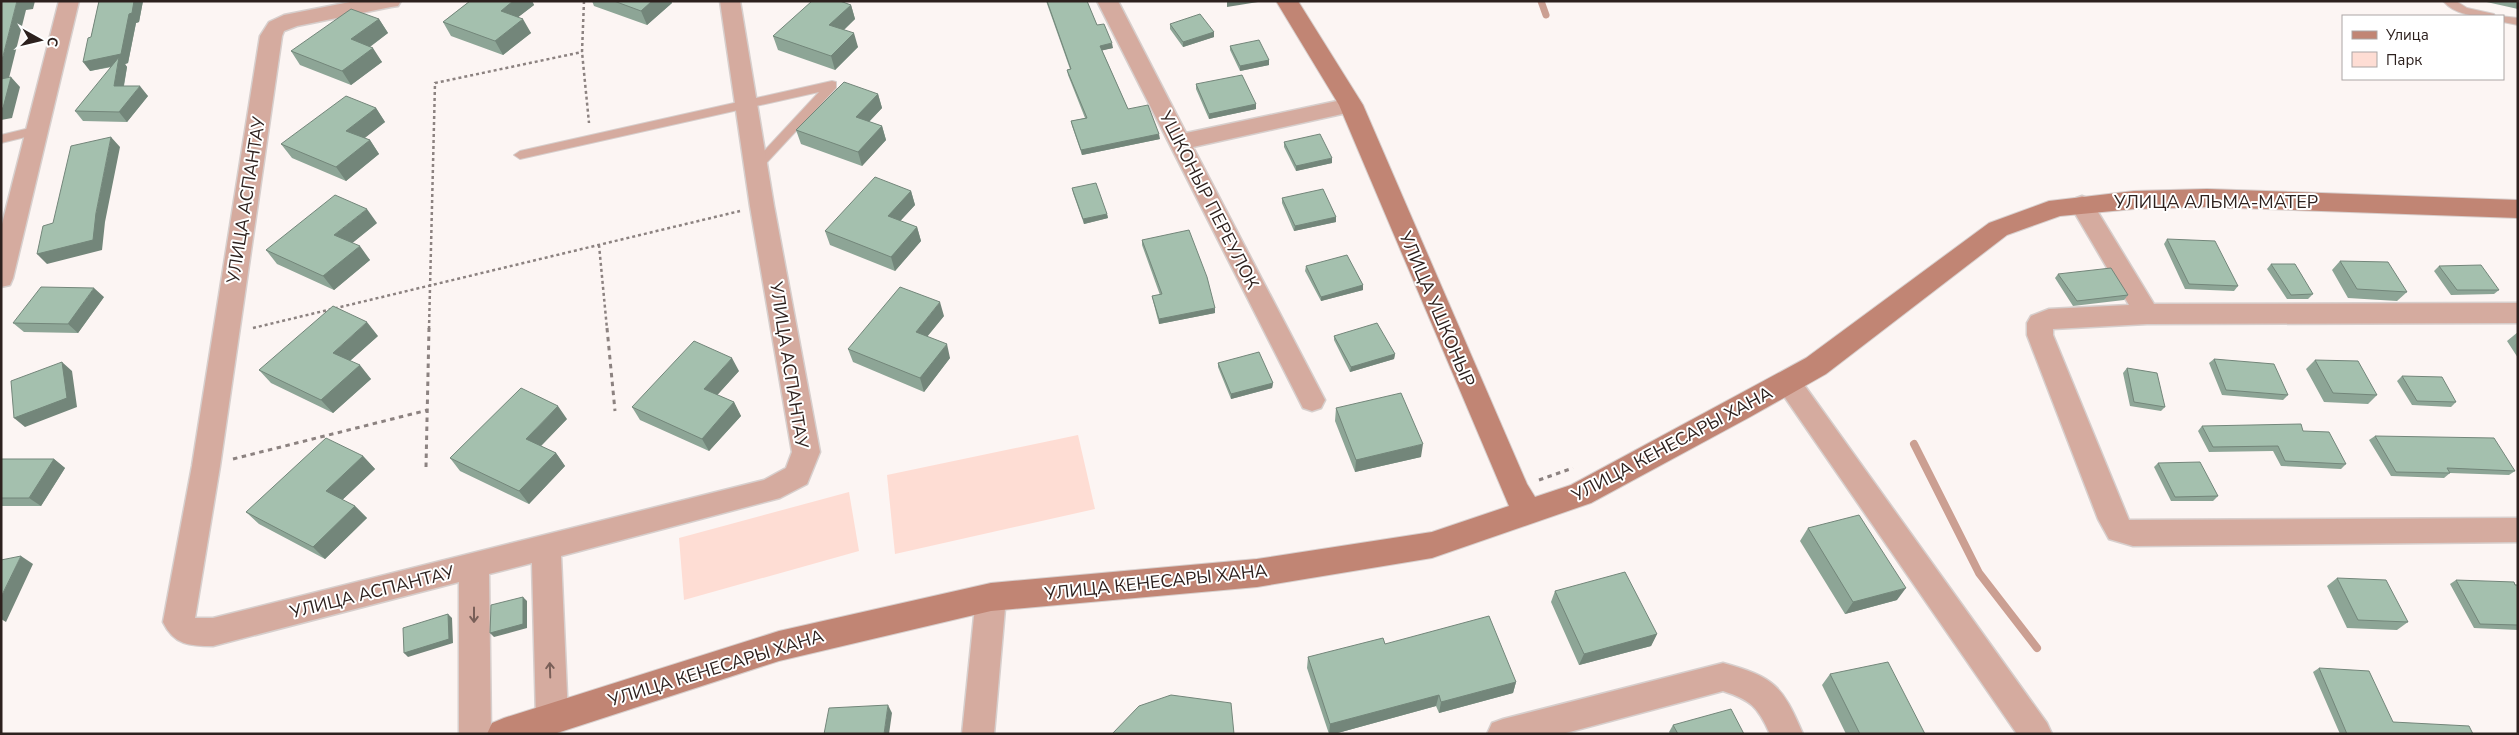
<svg xmlns="http://www.w3.org/2000/svg" width="2519" height="735" viewBox="0 0 2519 735" font-family="'Nunito Sans',sans-serif">
  <style>
    .green { fill: #feddd4 }
    .lines { fill: none; stroke-linecap: round; stroke-linejoin: round }
    .stream-far1 { stroke: #cb9f92; stroke-width: 7 }
    .stream { stroke: #cb9f92; stroke-width: 8 }
    .lane-casing { stroke: #d7cfcd; stroke-width: 2 }
    .street-casing { stroke: #d7cfcd; stroke-width: 3 }
    .secondary-casing { stroke: #d7cfcd; stroke-width: 2 }
    .path-far1 { stroke: #8c8280; stroke-width: 2.5; stroke-dasharray: 3 3; stroke-linecap: butt }
    .path { stroke: #8c8280; stroke-width: 3; stroke-dasharray: 4.5 4.5; stroke-linecap: butt }
    .lane { fill: #d5ab9f; fill-rule: evenodd }
    .street { fill: #d5ab9f; fill-rule: evenodd }
    .secondary { fill: #c18574; fill-rule: evenodd }
    .wall { fill: #8da596 }
    .shaded-wall { fill: #73867a }
    .building { fill: #a4c0ae; stroke: #73867a }
    .oneway { stroke: #795f58 }
    .labels { text-anchor: middle; dominant-baseline: central; stroke-width: 4; stroke-linejoin: round; paint-order: stroke }
    .street-label { font-size: 18px; fill: #2d211e; stroke: #fff }
  </style>
  <rect width="100%" height="100%" fill="#fcf5f3"/>
  <path class="green" d="M1078 435 1095 509 895 554 887 475Z
    M849 492 859 551 684 600 679 538Z"/>
  <g class="lines">
    <path class="stream-far1" d="M1541 1 1546 15"/>
    <path class="stream" d="M1914 444 1979 573 2037 648"/>
    <defs>
      <path id="lane" d="M2443 1H2456L2467 8 2494 14 2495 16C2477 17 2456 16 2443 1Z
        M2500 16 2518 18V25L2503 22V16Z
        M832 81 836 82V88L760 170H752L750 167 752 164 819 92 520 159 514 155 520 151Z
        M38 126 42 127 44 130 42 133 1 143V135Z"/>
      <path id="street" d="M59 1H79L13 278 10 285 1 287V228Z
        M355 1H401L398 6 391 7 297 26 284 31 282 36 220 466 195 618H213L764 480 786 468 792 452 750 206 720 1H740L774 206 820 452 807 484 780 498 561 556 568 718 563 729 552 733 541 729 536 718 532 563 489 574 491 734H459V582L213 646C190 646 174 645 163 622L192 466 260 36 269 22 284 15Z
        M1097 1H1118L1186 133 1351 98 1359 100 1362 105 1359 110 1351 112 1193 147 1325 400 1321 408 1312 411 1303 408Z
        M2082 196 2090 199 2154 304 2518 303V323L2147 324 2053 329V335L2129 520 2518 518V542L2133 546 2109 539 2098 519 2027 335V323L2031 316 2049 309 2129 305 2070 205 2074 199Z
        M1788 371 1797 375 2047 723 2052 734H2017L1779 389 1775 382 1779 375Z
        M991 584 1001 588 1006 597 994 734H962L976 597 981 588Z
        M1723 663C1774 677 1782 685 1803 734H1770C1758 707 1751 700 1723 691L1562 734H1487L1492 723 1503 719Z"/>
      <path id="secondary" d="M1276 1H1298L1363 105 1527 484 1535 497 1571 485 1806 358 1989 223 2049 201 2134 191 2207 189 2518 200V218L2207 207 2134 209 2060 216 2007 235 1826 374 1750 417 1591 503 1432 558 1257 587 991 611 779 661 554 734H487L492 723 504 718 779 631 991 583 1257 559 1432 532 1509 506 1339 105Z"/>
    </defs>
    <use href="#lane" class="lane-casing"/>
    <use href="#street" class="street-casing"/>
    <use href="#secondary" class="secondary-casing"/>
    <path class="path-far1" d="M584 1 582 52 589 123
      M599 245 607 329
      M253 328 740 211
      M429 329 435 83 582 52"/>
    <path class="path" d="M607 328 615 411
      M233 459 428 410
      M426 467 429 328
      M1539 480 1573 468"/>
    <use href="#lane" class="lane"/>
    <use href="#street" class="street"/>
    <use href="#secondary" class="secondary"/>
  </g>
  <path class="wall" d="M99 1H143L139 22 136 23 128 63 125 64 127 67 124 86 148 96 127 122 83 121 75 111 112 67 90 71 91 37Z
    M470 1H532L534 5 518 17 531 33 503 55 451 36 443 22Z
    M592 1H671L672 3 647 25 594 6Z
    M1046 1H1087L1097 25 1113 48 1102 50 1128 109 1160 139 1082 155 1072 126 1071 121 1085 118 1068 75 1067 70 1070 69Z
    M2482 1H2518V9Z
    M851 5 855 19 844 30 858 47 835 70 778 50 773 36Z
    M379 19 388 33 370 47 382 62 351 85 300 65 291 51Z
    M1170 24 1214 32V37L1183 47 1170 29Z
    M1230 46 1269 60V65L1240 71 1230 50Z
    M1196 84 1256 104V109L1209 119 1196 89Z
    M878 94 882 108 869 122 882 126 886 140 862 166 801 144 796 130Z
    M376 108 385 122 364 138 370 140 379 154 346 181 292 158 281 144Z
    M1284 142 1332 163 1296 171 1284 147Z
    M1072 188 1107 214 1108 218 1084 224 1073 193Z
    M911 191 915 205 900 221 917 227 921 241 895 271 830 245 825 231Z
    M1282 198 1336 217V222L1294 231 1282 203Z
    M377 223 352 243 370 260 334 290 277 264 266 250Z
    M2167 239 2238 286 2234 291 2185 289 2164 244Z
    M1142 240 1215 313 1159 324 1153 301 1152 296 1160 295 1142 245Z
    M2340 261 2407 292 2397 301 2348 298 2332 270Z
    M2271 264 2313 294 2308 299H2287L2267 269Z
    M1306 266 1363 285V290L1321 301 1305 271Z
    M2439 266 2499 290 2494 294 2451 295 2434 271Z
    M2058 274 2128 295 2124 300 2073 306 2055 278Z
    M104 297 78 333 24 332 13 323Z
    M944 316 927 337 950 358 924 392 853 362 848 349Z
    M2518 332V358L2507 341Z
    M378 336 350 361 371 379 333 413 271 383 259 370Z
    M1334 336 1395 354 1394 359 1350 372 1334 340Z
    M2214 359 2288 395 2283 400 2222 395 2209 363Z
    M2315 360 2377 395 2368 404 2324 402 2306 369Z
    M1218 363 1273 383 1272 388 1231 399 1218 367Z
    M2127 368 2165 407 2161 411 2130 406 2123 373Z
    M739 371 717 395 734 402 741 416 709 451 640 420 632 407Z
    M2402 376 2456 402 2451 407 2412 405 2397 381Z
    M1336 408 1421 457 1355 472 1335 421Z
    M567 419 541 446 556 453 565 466 529 504 460 471 450 458Z
    M2202 426 2303 431 2346 464 2341 469 2281 466 2273 451 2209 452 2198 431Z
    M2375 436 2515 471 2509 475 2450 473 2444 478 2391 476 2369 440Z
    M363 456 375 469 342 500 355 506 367 518 325 559 259 524 246 512Z
    M1 459H54L65 468 41 506H1Z
    M2158 463 2218 496 2213 501H2171L2154 467Z
    M1808 528 1897 600 1845 614 1800 541Z
    M2337 578 2408 622 2397 630 2347 628 2327 586Z
    M2456 580 2518 585V630L2474 628 2450 584Z
    M1555 591 1657 634 1651 646 1579 665 1551 602Z
    M1385 644 1516 682 1513 693 1439 713 1436 706 1334 734H1329L1307 668 1308 657Z
    M2319 668 2393 722 2473 734H2340L2313 672Z
    M1830 674 1925 734H1846L1822 685Z
    M1673 725 1744 734H1670L1669 732Z"/>
  <path class="shaded-wall" d="M17 1H35L33 9 26 10 6 90 1 84V64Z
    M134 1H143L139 22 136 23 128 63 125 64 127 67 122 95 114 86 118 65 90 71 83 62 129 14Z
    M513 1H532L534 5 508 25 501 11Z
    M652 1H671L672 3 647 25 641 11Z
    M1234 1H1258V2L1227 7V2Z
    M851 5 855 19 834 39 829 25Z
    M379 19 388 33 360 54 351 39Z
    M523 19 531 33 503 55 495 41Z
    M1214 32V37L1183 47V42Z
    M854 33 858 47 835 70 831 56Z
    M1112 43 1113 48 1100 51V46Z
    M373 48 382 62 351 85 342 71Z
    M1269 60V65L1240 71V66Z
    M11 77 20 87 12 118 1 120V108Z
    M140 86 148 96 127 122 119 112Z
    M878 94 882 108 860 131 856 117Z
    M1256 104V109L1209 119V114Z
    M376 108 385 122 356 145 346 131Z
    M882 126 886 140 862 166 858 152Z
    M1159 134 1160 139 1082 155 1081 150Z
    M111 137 120 147 105 222 102 250 47 264 37 254 96 213Z
    M370 140 379 154 346 181 336 167Z
    M1332 158V163L1296 171V166Z
    M911 191 915 205 892 230 888 216Z
    M367 209 377 223 345 249 334 235Z
    M1107 214 1108 218 1084 224 1083 219Z
    M1336 217V222L1294 231 1295 226Z
    M917 227 921 241 895 271 891 257Z
    M360 246 370 260 334 290 323 276Z
    M1363 285V290L1321 301V297Z
    M94 288 104 297 78 333 68 324Z
    M940 302 944 316 920 345 916 332Z
    M1215 308V313L1159 324V319Z
    M367 322 378 336 344 366 333 353Z
    M947 344 950 358 924 392 920 378Z
    M1395 354 1394 359 1350 372 1351 367Z
    M732 358 739 371 711 402 704 389Z
    M62 362 72 371 77 407 25 427 14 418Z
    M360 365 371 379 333 413 321 400Z
    M1273 383 1272 388 1231 399V394Z
    M734 402 741 416 709 451 702 439Z
    M558 406 567 419 535 452 526 439Z
    M1423 444 1421 457 1355 472 1356 460Z
    M556 453 565 466 529 504 519 491Z
    M363 456 375 469 338 504 326 491Z
    M54 459 65 468 41 506 29 498Z
    M355 506 367 518 325 559 313 547Z
    M21 556 33 564 6 622 1 619V597Z
    M1906 588 1897 600 1845 614 1853 602Z
    M523 597 527 601V628L494 637 490 633Z
    M448 614 452 618 453 643 408 657 404 653Z
    M1657 634 1651 646 1579 665 1584 654Z
    M1516 682 1513 693 1439 713 1441 702Z
    M1439 695 1436 706 1334 734H1329L1330 724Z
    M888 705 892 713 889 734H884Z"/>
  <path class="building" d="M1 1H17L1 64Z
    M99 1H134L132 13 129 14 121 54 83 62 88 38 91 37Z
    M470 1H513L501 11 523 19 495 41 443 22Z
    M614 1H652L641 11Z
    M812 1H840L851 5 829 25 854 33 831 56 773 36Z
    M1047 1H1087L1097 25 1104 24 1112 43 1100 46 1128 109 1148 105 1159 134 1081 150 1071 121 1087 118 1067 70 1071 69Z
    M351 9 379 19 351 39 373 48 342 71 291 51Z
    M1200 14 1214 32 1183 42 1170 24Z
    M1259 40 1269 60 1240 66 1230 46Z
    M119 57 114 86H140L119 112 75 111Z
    M1242 75 1256 104 1209 114 1196 84Z
    M11 77 3 108H1V79Z
    M844 82 878 94 856 117 882 126 858 152 796 130Z
    M346 96 376 108 346 131 370 140 336 167 281 144Z
    M1320 134 1332 158 1296 166 1284 142Z
    M111 137 96 213 93 240 37 254 43 226 53 223 71 146Z
    M875 177 911 191 888 216 917 227 891 257 825 231Z
    M1096 183 1107 214 1083 219 1072 188Z
    M1323 189 1336 217 1295 226 1282 198Z
    M335 195 367 209 334 235 360 246 323 276 266 250Z
    M1189 230 1207 277 1215 308 1159 319 1152 296 1162 294 1142 240Z
    M2167 239 2215 241 2238 286 2189 284Z
    M1347 255 1363 285 1321 297 1306 266Z
    M2340 261 2388 262 2407 292 2357 289Z
    M2271 264H2295L2313 294 2291 295Z
    M2481 265 2499 290H2457L2439 266Z
    M2111 268 2128 295 2077 301 2058 274Z
    M41 287 94 288 68 324 13 323Z
    M900 287 940 302 916 332 947 344 920 378 848 349Z
    M333 306 367 322 333 353 360 365 321 400 259 370Z
    M1377 323 1395 354 1351 367 1334 336Z
    M694 341 732 358 704 389 734 402 702 439 632 407Z
    M1259 352 1273 383 1231 394 1218 363Z
    M2214 359 2274 364 2288 395 2226 390Z
    M2315 360 2358 361 2377 395 2333 393Z
    M62 362 67 398 14 418 11 381Z
    M2127 368 2157 373 2165 407 2134 402Z
    M2402 376 2442 377 2456 402 2417 401Z
    M521 388 558 406 526 439 556 453 519 491 450 458Z
    M1401 393 1423 444 1356 460 1336 408Z
    M2301 424 2303 431 2329 432 2346 464 2285 461 2278 446 2213 447 2202 426Z
    M2375 436 2494 438 2515 471 2447 468 2450 473 2396 472Z
    M326 438 363 456 326 491 355 506 313 547 246 512Z
    M1 459H54L29 498H1Z
    M2200 462 2218 496 2175 497 2158 463Z
    M1859 515 1906 588 1853 602 1808 528Z
    M21 556 1 597V560Z
    M1625 572 1657 634 1584 654 1555 591Z
    M2337 578 2386 580 2408 622 2358 620Z
    M2456 580 2514 582 2515 585H2518V625L2480 624Z
    M523 597V624L490 633 491 605Z
    M448 614 449 639 404 653 403 628Z
    M1489 616 1516 682 1441 702 1439 695 1330 724 1308 657 1383 638 1385 644Z
    M1888 662 1925 734H1860L1830 674Z
    M2319 668 2369 671 2393 722 2469 726 2473 734H2347Z
    M1171 695 1231 703 1234 734H1112L1139 706Z
    M888 705 884 734H824L829 708Z
    M1731 709 1744 734H1678L1673 725Z"/>
  <defs><path id="oneway-shaft" d="M-6 0H5M1.5-3L5.5 0L1.5 3" fill="none" stroke-width="1.6" stroke-linecap="round" stroke-linejoin="round" transform="scale(1.25)"/></defs>
  <g class="oneway">
    <use href="#oneway-shaft" transform="translate(474 615) rotate(90)"/>
    <use href="#oneway-shaft" transform="translate(550 670) rotate(-92)"/>
  </g>
  <g class="labels">
    <g class="street-label">
      <text transform="translate(246 200) rotate(-81)">УЛИЦА АСПАНТАУ</text>
      <text transform="translate(1209 200) rotate(63)">УШКОНЫР ПЕРЕУЛОК</text>
      <text x="2216" y="202">УЛИЦА АЛЬМА-МАТЕР</text>
      <text transform="translate(1437 309) rotate(67)">УЛИЦА УШКОНЫР</text>
      <text transform="translate(789 365) rotate(81)">УЛИЦА АСПАНТАУ</text>
      <text transform="translate(1672 444) rotate(-28)">УЛИЦА КЕНЕСАРЫ ХАНА</text>
      <text transform="translate(1156 582) rotate(-6)">УЛИЦА КЕНЕСАРЫ ХАНА</text>
      <text transform="translate(372 592) rotate(-14)">УЛИЦА АСПАНТАУ</text>
      <text transform="translate(716 668) rotate(-17)">УЛИЦА КЕНЕСАРЫ ХАНА</text>
    </g>
  </g>
  <rect width="2519" height="735" fill="none" stroke="#2d211e" stroke-width="5"/>
  <rect x="2342" y="15" width="162" height="65" fill="#ffffff" stroke="#aba6a5"/>
  <rect x="2352" y="31" width="25" height="8" fill="#c18574" stroke="#aba6a5"/>
  <text x="2386" y="40" font-size="15" fill="#2d211e">Улица</text>
  <rect x="2352" y="52" width="25" height="15" fill="#feddd4" stroke="#aba6a5"/>
  <text x="2386" y="65" font-size="15" fill="#2d211e">Парк</text>
  <g transform="translate(40 40) rotate(98)" stroke="#ffffff" stroke-width="4" paint-order="stroke">
  <path d="M0-4L9 19L0 12L-9 19Z" fill="#2d211e"/>
  <text y="-8" font-size="14" font-weight="bold" text-anchor="middle" fill="#2d211e">С</text>
  </g>
</svg>
